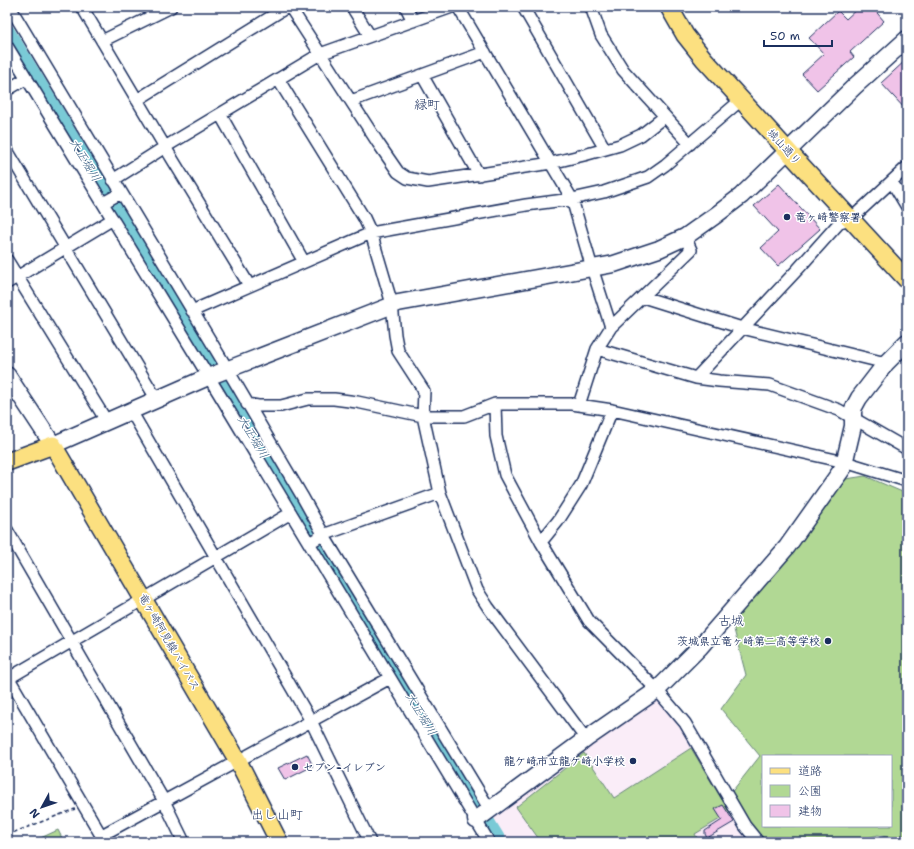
<svg xmlns="http://www.w3.org/2000/svg" width="914" height="849" viewBox="0 0 914 849" font-family="'Shantell Sans','Klee One',sans-serif">
  <style>
    .built { fill: #faedf8 }
    .green { fill: #b1d894; stroke: #668479; fill-rule: evenodd }
    .lines { fill: none; stroke-linecap: round; stroke-linejoin: round }
    .river { stroke: #7acad6; stroke-width: 16 }
    .building { fill: #f0c3e8; stroke: #1b2f5e }
    .street-casing { stroke: #1b2f5e; stroke-width: 14 }
    .secondary-casing { stroke: #1b2f5e; stroke-width: 19 }
    .primary-casing { stroke: #1b2f5e; stroke-width: 20 }
    .path { stroke: #1b2f5e; stroke-width: 1.5; stroke-dasharray: 4 3; stroke-linecap: butt }
    .street { stroke: #fff; stroke-width: 11 }
    .secondary { stroke: #fff; stroke-width: 16 }
    .primary { stroke: #fce080; stroke-width: 17 }
    .poi-dot { fill: #1b2f5e; stroke: #fff; stroke-width: 1.5 }
    .labels { text-anchor: middle; dominant-baseline: central; stroke-width: 3; stroke-linejoin: round; paint-order: stroke }
    .street-label { font-size: 11px; fill: #1b2f5e; stroke: #fff }
    .poi-label { font-size: 11px; font-weight: bold; fill: #1b2f5e; stroke: #fff; text-anchor: start }
    .water-label { font-size: 12px; font-style: italic; fill: #385e82; stroke: #fff }
    .quarter-label { font-size: 13px; fill: #1b2f5e; stroke: #fff }
  </style>
  <rect width="100%" height="100%" fill="#fff"/>
  <filter id="ink" filterUnits="userSpaceOnUse"><feTurbulence type="fractalNoise" baseFrequency=".025" numOctaves="2"/><feDisplacementMap in="SourceGraphic" scale="8" xChannelSelector="R" yChannelSelector="G"/><feConvolveMatrix kernelMatrix="1 2 1 2 8 2 1 2 1" color-interpolation-filters="sRGB"/></filter>
  <g filter="url(#ink)">
    <path class="built" d="M657 696 682 726 750 842H506L491 817Z"/>
    <path class="green" d="M865 476 907 494V842L878 835 852 842H761L730 794 760 756 721 709 746 675 732 622 846 479ZM763 756H891V826H763Z
      M691 748 730 813 695 834 699 842H541L516 807 584 753 614 798Z
      M58 830 64 842H32Z"/>
    <g class="lines">
      <path class="river" d="M7 32 499 842"/>
    </g>
    <path class="building" d="M859 7H872L884 21 850 52 854 57 817 90 802 74 824 54 809 38 838 11 846 19Z
      M907 59V111L881 83Z
      M779 184 820 229 778 266 761 248 778 232 754 206Z
      M307 754 313 766 285 780 278 768Z
      M723 805 734 822 707 838 705 834V831L722 820 715 809Z"/>
    <g class="lines">
      <defs>
        <path id="street" d="M10 7 222 360 302 496 327 541 490 810
          M82 7 165 147 249 285
          M290 7 378 143 398 172 407 178 428 182 461 177 551 163 584 155 620 145 641 135 664 117
          M352 7 370 36
          M406 7 413 21
          M458 7 572 199 592 268 611 327
          M523 7 605 149
          M591 7 601 35 623 70 690 144
          M102 41 171 7
          M7 46 221 397 489 842
          M422 75 479 175
          M278 79 364 218 371 233 392 304 395 335 398 351 424 391 423 416 440 493 477 590 488 607 586 739
          M7 90 27 78
          M137 100 287 7
          M351 101 485 52
          M220 114 304 262
          M7 150 157 400
          M113 180 165 147 320 54 452 7
          M892 182 907 207
          M103 203 121 193
          M7 260 107 422
          M7 283 113 219
          M643 297 742 328 886 363
          M192 311 371 233 526 205 572 199 604 192 648 177 665 165 741 100
          M597 349 696 378 719 381 770 385 839 410 907 449
          M696 378 798 269 840 222 851 219 907 167
          M247 404 258 406H281L308 399H334L357 402 423 416H464L495 404H572L612 410 845 462 907 481
          M495 404 496 436 505 475 541 542 589 621 657 690 685 723 745 826 758 842
          M579 405 597 349 611 327 691 250 685 237
          M131 411 311 721 370 842
          M7 530 164 801 184 842
          M541 542 558 521 581 485 612 410
          M309 543 323 535 440 493
          M7 675 105 842
          M9 678 291 513
          M102 835 390 678"/>
        <path id="secondary" d="M7 375 53 445 208 377 398 303 592 268 614 264 659 249 685 237 716 215 741 196 855 86 907 39
          M476 820 586 739 657 690 700 647 787 547 843 468 853 426V409L859 398 886 363 907 342"/>
        <path id="primary" d="M669 7 685 35 704 59 788 151 907 280
          M7 462 53 445 238 761 279 842"/>
      </defs>
      <use href="#street" class="street-casing"/>
      <use href="#secondary" class="secondary-casing"/>
      <use href="#primary" class="primary-casing"/>
      <path class="path" d="M7 835 75 809"/>
      <use href="#street" class="street"/>
      <use href="#secondary" class="secondary"/>
      <use href="#primary" class="primary"/>
    </g>
  </g>
  <g class="poi-dot">
    <circle cx="787" cy="217" r="4"/>
    <circle cx="828" cy="641" r="4"/>
    <circle cx="633" cy="761" r="4"/>
    <circle cx="295" cy="767" r="4"/>
  </g>
  <g class="labels">
    <g class="street-label">
      <text transform="translate(784 147) rotate(48)">城山通り</text>
      <text transform="translate(169 642) rotate(60)">竜ヶ崎阿見線バイパス</text>
    </g>
    <g class="poi-label">
      <text x="795" y="217">竜ヶ崎警察署</text>
      <text x="820" y="641" text-anchor="end">茨城県立竜ヶ崎第二高等学校</text>
      <text x="625" y="761" text-anchor="end">龍ケ崎市立龍ケ崎小学校</text>
      <text x="303" y="767">セブン-イレブン</text>
    </g>
    <g class="water-label">
      <text transform="translate(85 160) rotate(59)">大正堀川</text>
      <text transform="translate(253 437) rotate(59)">大正堀川</text>
      <text transform="translate(421 714) rotate(59)">大正堀川</text>
    </g>
    <g class="quarter-label">
      <text x="427" y="104">緑町</text>
      <text x="731" y="620">古城</text>
      <text x="277" y="814">出し山町</text>
    </g>
  </g>
  <rect width="914" height="849" fill="none" stroke="#fff" stroke-width="24"/>
  <rect x="12" y="12" width="890" height="825" fill="none" stroke="#1b2f5e" stroke-width="1.5" filter="url(#ink)"/>
  <rect x="762" y="755" width="130" height="72" fill="#ffffff" stroke="#a4acbf"/>
  <rect x="770" y="768" width="20" height="6" fill="#fce080" stroke="#a4acbf"/>
  <text x="798" y="775" font-size="12" fill="#1b2f5e">道路</text>
  <rect x="770" y="785" width="20" height="12" fill="#b1d894" stroke="#a4acbf"/>
  <text x="798" y="795" font-size="12" fill="#1b2f5e">公園</text>
  <rect x="770" y="805" width="20" height="12" fill="#f0c3e8" stroke="#a4acbf"/>
  <text x="798" y="815" font-size="12" fill="#1b2f5e">建物</text>
  <g transform="translate(42 807) rotate(230)" stroke="#ffffff" stroke-width="3" paint-order="stroke">
  <path d="M0-3L7 15L0 10L-7 15Z" fill="#1b2f5e"/>
  <text y="-6" font-size="11" font-weight="bold" text-anchor="middle" fill="#1b2f5e">N</text>
  </g>
  <path d="M764 40v6h68v-6" fill="none" stroke="#1b2f5e" stroke-width="2"/>
  <text x="770" y="40" font-size="12" fill="#1b2f5e" stroke="#ffffff" stroke-width="3" paint-order="stroke">50 m</text>
</svg>
